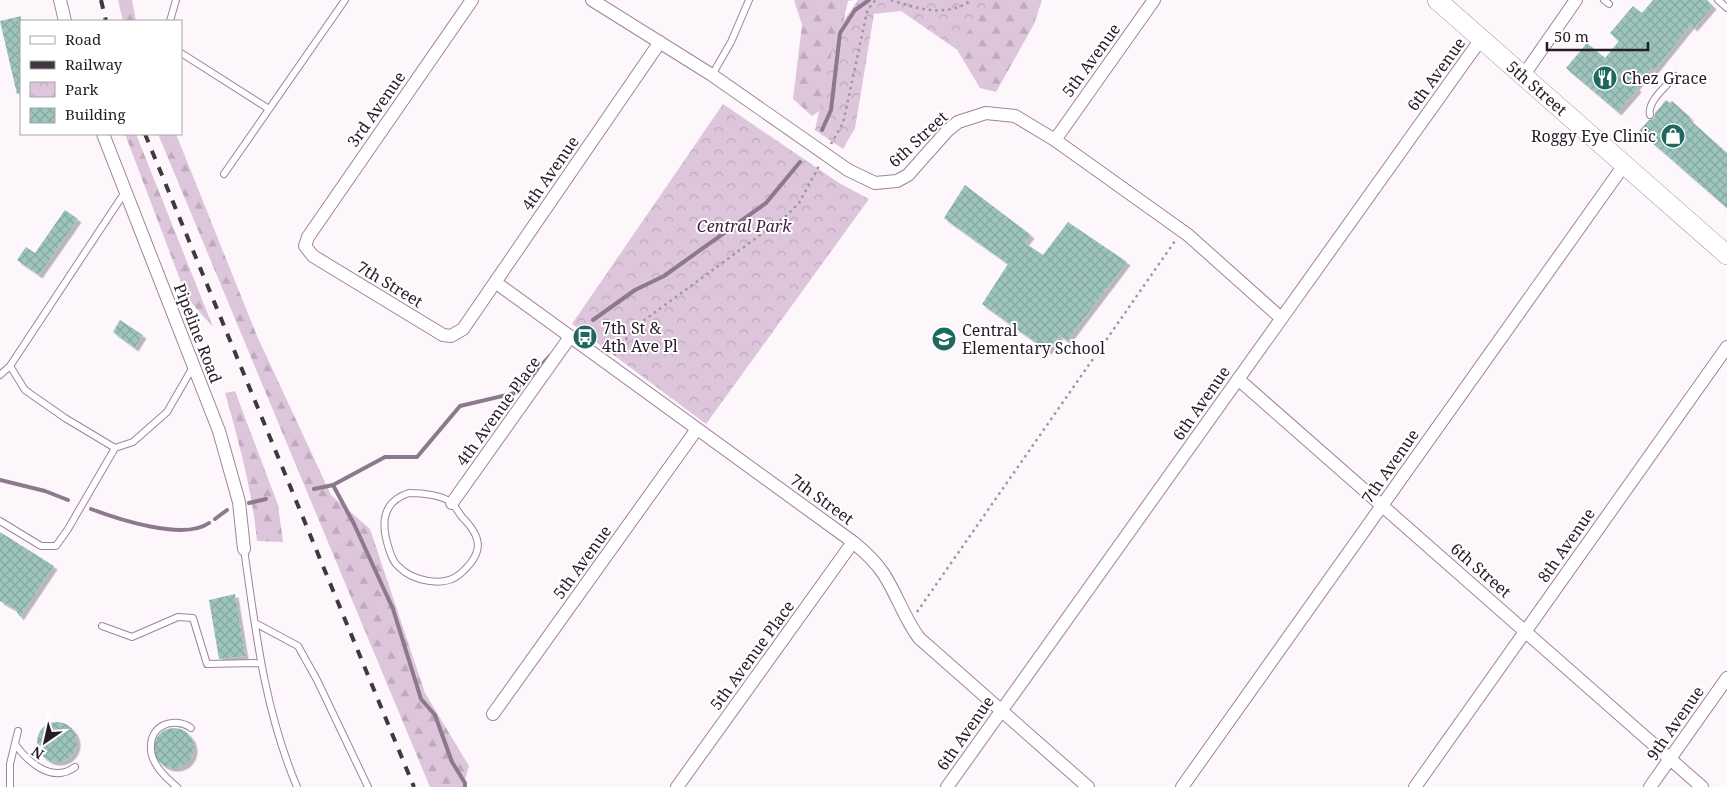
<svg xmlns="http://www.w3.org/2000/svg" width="1727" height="787" viewBox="0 0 1727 787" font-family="'Noto Serif',serif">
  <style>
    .forest { fill: url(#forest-firs) }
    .park { fill: url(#park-crowns) }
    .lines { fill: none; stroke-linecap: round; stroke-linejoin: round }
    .stream { stroke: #8d798d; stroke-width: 4 }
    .building { fill: url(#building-cross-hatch); filter: url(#shadow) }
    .lane-casing { stroke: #9e839d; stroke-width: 8 }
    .street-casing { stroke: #9e839d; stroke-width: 14 }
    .secondary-casing { stroke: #9e839d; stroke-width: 20 }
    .path { stroke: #9f979e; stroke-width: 2.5; stroke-dasharray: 2.5 4; stroke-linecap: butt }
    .lane { stroke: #fff; stroke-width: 6 }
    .street { stroke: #fff; stroke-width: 12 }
    .secondary { stroke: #fff; stroke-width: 19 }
    .rail { stroke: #413741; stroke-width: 4; stroke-dasharray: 9 9; stroke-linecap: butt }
    .labels { text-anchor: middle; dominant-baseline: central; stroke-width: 4; stroke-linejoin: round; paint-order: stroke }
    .street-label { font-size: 16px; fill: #251a25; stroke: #fff }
    .poi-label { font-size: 16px; fill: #251a25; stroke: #fff; text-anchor: start }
    .park-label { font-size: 16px; font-style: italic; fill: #3e1d3e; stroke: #fff }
  </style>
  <defs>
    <pattern id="forest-firs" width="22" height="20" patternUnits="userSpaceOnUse" patternTransform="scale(1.25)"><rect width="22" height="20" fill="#ddc5dc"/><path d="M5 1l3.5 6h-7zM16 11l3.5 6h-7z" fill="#bea9bd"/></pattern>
    <pattern id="park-crowns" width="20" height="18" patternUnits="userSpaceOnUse" patternTransform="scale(1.25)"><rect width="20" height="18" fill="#ddc5dc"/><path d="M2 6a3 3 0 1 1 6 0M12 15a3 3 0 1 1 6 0" fill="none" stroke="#bea9bd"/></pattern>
    <pattern id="building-cross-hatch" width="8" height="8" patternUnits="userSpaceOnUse" patternTransform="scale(1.25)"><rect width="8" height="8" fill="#9dc4bd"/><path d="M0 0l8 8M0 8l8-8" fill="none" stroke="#87a8a2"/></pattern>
    <filter id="shadow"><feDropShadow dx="3.5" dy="3.5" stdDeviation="0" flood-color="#0004"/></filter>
  </defs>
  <rect width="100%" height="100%" fill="#fdf7fc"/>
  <path class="forest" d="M118 0H132L136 21H123Z
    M794 0H854L848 1 824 108 812 116 793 99 802 25Z
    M901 0H1042L1034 24 996 92 980 88 941 23Z
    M125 134H136L213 327 187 298Z
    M158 134H176L257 336 331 495 370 529 425 693 469 766 463 787H430Z
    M235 391 278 505 283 542 257 541C252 490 239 442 225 393Z"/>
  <path class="park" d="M858 0H990L956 49 901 11 874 14 855 128 843 149 815 130 836 32Z
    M723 104 839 183 869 199 706 424 572 324Z"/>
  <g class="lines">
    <path class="stream" d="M822 130 831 110 840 33 855 10 869 0
      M593 320 635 290 664 276 766 203 800 162
      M0 480 45 491 68 500
      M333 485 354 524 393 609 421 699 435 715 452 762 465 783V787
      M314 489 333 485 385 457H417L460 406 515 393 551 355
      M249 503 266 499
      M91 509C117 519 184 541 209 523
      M215 519 227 510"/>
  </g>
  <path class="building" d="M1653 0H1707L1713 6 1694 28 1691 25 1654 71 1651 68 1636 87 1638 89 1618 112 1566 68 1587 43 1605 58 1619 41 1610 33 1633 6 1642 13Z
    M21 16V93L17 94 0 21Z
    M1666 100 1670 103 1672 101 1690 117 1689 119 1727 153V208L1639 131 1649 120 1654 118 1655 113Z
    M965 185 1031 235 1025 243 1043 255 1068 222 1127 262 1067 341 1060 335 1048 351 982 304 1008 264 944 218Z
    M65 210 78 219 39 275 17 260 26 247 35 253Z
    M120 320 143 335 135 348 113 332Z
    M0 532 54 566 20 617 15 609 0 601Z
    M235 594 245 656 219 659 209 600Z
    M37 742a20 20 0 1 1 40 0a20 20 0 1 1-40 0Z
    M154 748a20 20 0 1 1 40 0a20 20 0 1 1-40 0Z"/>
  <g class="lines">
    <defs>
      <path id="lane" d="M1604 0 1609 4
        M1718 0 1727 8
        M170 21 176 0
        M181 53 269 109
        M712 75 731 42 749 0
        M1650 115C1647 101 1667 86 1675 76
        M224 174 345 0
        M0 375 10 366
        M115 448 65 418 25 390 10 366 125 192
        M409 493C422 493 444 495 453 504 456 508 459 513 462 517 483 538 484 553 460 574 444 588 412 581 398 566 393 562 391 555 389 549 381 525 381 502 409 493Z
        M0 521 41 546H56L68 529 115 448 133 442 167 412 193 367
        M244 549C256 633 264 708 297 787
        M255 623 298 646 317 680 368 787
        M102 626 132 637 178 617 193 618 207 664 261 663
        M15 744C28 762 52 784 75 767
        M10 787V764L18 731
        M177 787C166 778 151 764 151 749 149 725 174 716 191 728"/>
      <path id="street" d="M60 0 65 21
        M472 0 308 237 305 246 313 256 443 335 451 336 463 329 660 42
        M592 0 712 75 848 170 875 183 897 181 908 175 947 131 958 122 986 113 1015 116 1055 140 1188 235 1281 318
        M1523 76 1576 0
        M103 134 219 431 239 502 244 549
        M1055 140 1154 0
        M495 282 853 542C864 551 875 561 883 573 897 594 904 618 919 638L1088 787
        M1238 379 1702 787
        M452 503 570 337
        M493 714 697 429
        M677 787 853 542
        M947 787 1481 39
        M1182 787 1624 165
        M1415 787 1727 347
        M1650 787 1727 678"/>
      <path id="secondary" d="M1437 0 1727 255"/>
    </defs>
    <use href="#lane" class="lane-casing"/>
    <use href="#street" class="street-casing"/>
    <use href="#secondary" class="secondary-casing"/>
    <path class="path" d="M891 0C919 9 945 18 972 0
      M831 144 843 123 867 12 873 2 879 0
      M614 355 635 327 786 216 799 203 820 164
      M917 612 1175 241"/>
    <use href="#lane" class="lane"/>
    <use href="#street" class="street"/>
    <use href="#secondary" class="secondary"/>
    <path class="rail" d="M101 0 106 21
      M145 134 414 787"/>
  </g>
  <defs>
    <symbol id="restaurant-disc" viewBox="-11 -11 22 22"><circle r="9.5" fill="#1e685f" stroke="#fff"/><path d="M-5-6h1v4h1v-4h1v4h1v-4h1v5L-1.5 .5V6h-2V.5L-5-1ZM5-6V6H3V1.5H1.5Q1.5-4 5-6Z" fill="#fff"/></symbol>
    <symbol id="shop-disc" viewBox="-11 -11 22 22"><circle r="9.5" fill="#1e685f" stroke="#fff"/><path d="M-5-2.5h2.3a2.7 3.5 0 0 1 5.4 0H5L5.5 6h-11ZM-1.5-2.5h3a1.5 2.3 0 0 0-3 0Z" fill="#fff"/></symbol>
    <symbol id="bus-disc" viewBox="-11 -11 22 22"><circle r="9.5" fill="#1e685f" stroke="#fff"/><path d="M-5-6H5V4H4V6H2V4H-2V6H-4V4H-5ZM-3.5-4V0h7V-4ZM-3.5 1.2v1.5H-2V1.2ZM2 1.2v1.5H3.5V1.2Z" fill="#fff"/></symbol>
    <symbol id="school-disc" viewBox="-11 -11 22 22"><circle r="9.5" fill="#1e685f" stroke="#fff"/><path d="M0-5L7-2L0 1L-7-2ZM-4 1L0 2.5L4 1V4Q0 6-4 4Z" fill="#fff"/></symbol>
  </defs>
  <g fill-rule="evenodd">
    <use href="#restaurant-disc" x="1591" y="64" width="28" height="28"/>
    <use href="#shop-disc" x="1659" y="122" width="28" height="28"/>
    <use href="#bus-disc" x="571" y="323" width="28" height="28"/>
    <use href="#school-disc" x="930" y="325" width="28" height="28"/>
  </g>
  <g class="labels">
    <g class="street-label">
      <text transform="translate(1091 60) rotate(-54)">5th Avenue</text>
      <text transform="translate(1436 74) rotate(-54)">6th Avenue</text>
      <text transform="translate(1537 88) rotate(41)">5th Street</text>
      <text transform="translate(376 109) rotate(-55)">3rd Avenue</text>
      <text transform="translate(918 139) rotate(-43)">6th Street</text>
      <text transform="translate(550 173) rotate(-55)">4th Avenue</text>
      <text transform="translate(390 284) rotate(31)">7th Street</text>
      <text transform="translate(198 333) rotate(69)">Pipeline Road</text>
      <text transform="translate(1201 403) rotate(-55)">6th Avenue</text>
      <text transform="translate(498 411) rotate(-54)">4th Avenue Place</text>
      <text transform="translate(1390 466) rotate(-55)">7th Avenue</text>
      <text transform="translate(822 499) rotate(36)">7th Street</text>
      <text transform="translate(1566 545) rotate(-55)">8th Avenue</text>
      <text transform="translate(582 562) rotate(-54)">5th Avenue</text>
      <text transform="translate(1481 570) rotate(41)">6th Street</text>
      <text transform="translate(752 655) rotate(-54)">5th Avenue Place</text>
      <text transform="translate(1675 723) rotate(-55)">9th Avenue</text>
      <text transform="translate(965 733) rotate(-55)">6th Avenue</text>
    </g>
    <g class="poi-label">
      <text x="1622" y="78">Chez Grace</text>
      <text x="1656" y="136" text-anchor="end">Roggy Eye Clinic</text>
      <text x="602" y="328">7th St &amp;<tspan x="602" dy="18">4th Ave Pl</tspan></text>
      <text x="962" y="330">Central<tspan x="962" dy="18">Elementary School</tspan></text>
    </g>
    <g class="park-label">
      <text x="744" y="226">Central Park</text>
    </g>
  </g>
  <rect x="20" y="20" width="162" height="115" fill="#ffffff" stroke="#a8a3a8"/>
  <rect x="30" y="36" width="25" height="8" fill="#ffffff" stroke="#a8a3a8"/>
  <text x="65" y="45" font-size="15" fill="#251a25">Road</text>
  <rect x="30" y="61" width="25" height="8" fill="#413741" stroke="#a8a3a8"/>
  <text x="65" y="70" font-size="15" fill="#251a25">Railway</text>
  <rect x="30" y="82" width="25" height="15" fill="url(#park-crowns)" stroke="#a8a3a8"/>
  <text x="65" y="95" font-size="15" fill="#251a25">Park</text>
  <rect x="30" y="108" width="25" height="15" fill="url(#building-cross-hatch)" stroke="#a8a3a8"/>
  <text x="65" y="120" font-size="15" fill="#251a25">Building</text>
  <g transform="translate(45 742) rotate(214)" stroke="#ffffff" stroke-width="4" paint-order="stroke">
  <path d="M0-4L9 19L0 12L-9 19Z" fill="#251a25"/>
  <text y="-8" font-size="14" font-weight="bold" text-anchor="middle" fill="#251a25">N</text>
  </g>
  <path d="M1547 42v8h101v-8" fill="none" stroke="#251a25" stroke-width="2.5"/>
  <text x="1554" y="42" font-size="15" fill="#251a25" stroke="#ffffff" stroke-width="4" paint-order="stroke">50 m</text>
</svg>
